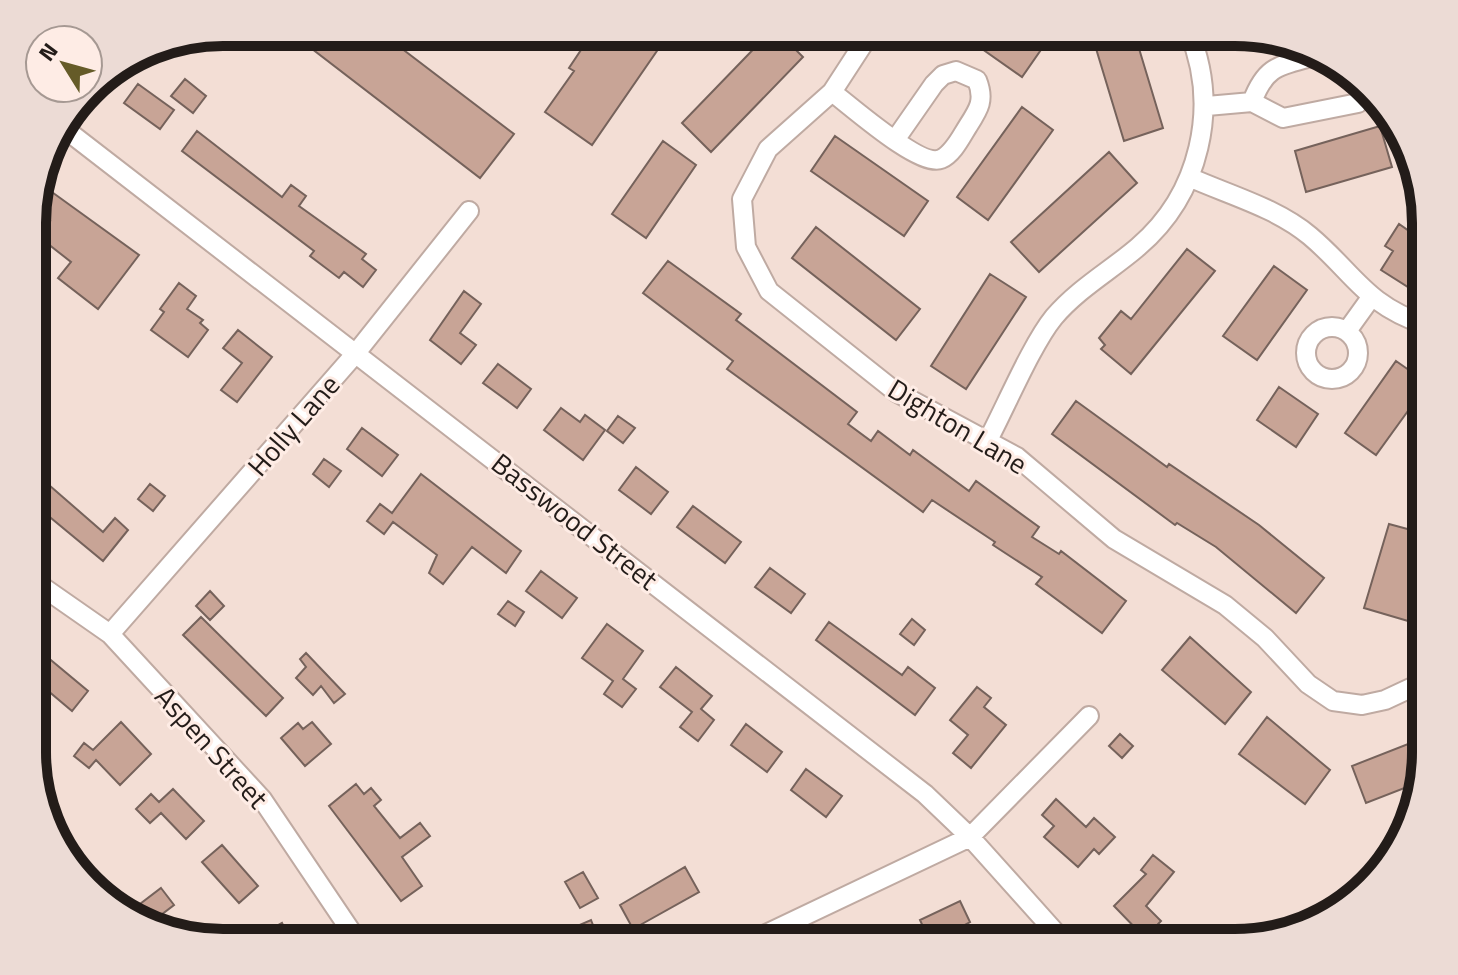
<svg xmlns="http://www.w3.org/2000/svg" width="1458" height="975" viewBox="0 0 1458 975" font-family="'Titillium Web',sans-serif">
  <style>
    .green { fill: #c9d7bf }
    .building { fill: #c8a496; stroke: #75625b; stroke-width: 2 }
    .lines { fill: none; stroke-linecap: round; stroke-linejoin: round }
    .street-casing { stroke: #bfaaa2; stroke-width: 22 }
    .street { stroke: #fff; stroke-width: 18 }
    .labels { text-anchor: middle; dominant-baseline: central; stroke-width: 6; stroke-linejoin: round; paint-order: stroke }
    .street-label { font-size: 28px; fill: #231c19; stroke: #feece5 }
    .rim { fill: none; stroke: #231c19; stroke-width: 10 }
  </style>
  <rect width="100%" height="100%" fill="#f3ded5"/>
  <path class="green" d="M36 592 50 604 34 624V595Z"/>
  <path class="building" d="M317 32H380L514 134 480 178 307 45Z
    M593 32H670L592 145 545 112 574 71 569 68Z
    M770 32H778L803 57 711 152 682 123Z
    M958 32H1027L1045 44 1022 77Z
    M1091 32H1134L1163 128 1124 141Z
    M1231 32H1236L1265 41 1235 49Z
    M185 79 206 96 193 113 171 96Z
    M138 84 174 110 160 129 124 103Z
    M1022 107 1053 130 988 220 957 197Z
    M1380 126 1392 167 1306 192 1295 151Z
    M197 131 282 197 291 185 306 196 299 206 366 254 362 259 376 270 363 287 344 272 339 278 310 256 314 251 182 151Z
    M835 136 928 201 904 236 811 171Z
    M663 141 696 165 646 238 612 214Z
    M1109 152 1137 183 1039 272 1011 242Z
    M38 182 139 255 98 309 58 278 71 262 38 236 50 221 34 209Z
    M1426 213V272L1420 268 1408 287 1381 270 1393 251 1385 246 1399 224 1412 233Z
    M816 227 920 309 896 340 792 258Z
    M1187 249 1215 271 1131 374 1101 349 1105 345 1099 338 1121 311 1131 319Z
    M668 261 741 314 736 320 857 412 848 424 871 441 878 431 910 455 913 450 969 491 976 481 1039 527 1032 537 1059 554 1061 551 1126 601 1102 633 1036 584 1042 577 993 545 995 542 932 500 923 512 727 369 733 361 643 293Z
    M1274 266 1307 290 1257 360 1223 336Z
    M990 274 1026 297 966 389 931 366Z
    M179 283 196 296 187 309 203 320 200 323 208 330 188 357 151 330 164 312 160 309Z
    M464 291 481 304 460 333 476 345 461 364 430 340Z
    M238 330 272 357 237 402 221 390 242 363 223 348Z
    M1396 361 1426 382V386L1376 455 1345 433Z
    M498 364 531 389 517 408 483 383Z
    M1279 387 1318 414 1296 447 1257 420Z
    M1076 401 1167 467 1169 464 1259 525 1324 578 1296 613 1216 547 1177 523 1175 525 1052 434Z
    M561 408 580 422 585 415 605 430 583 460 544 430Z
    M618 416 635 428 623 443 607 431Z
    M362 428 398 455 382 476 347 449Z
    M324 459 341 471 329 487 313 474Z
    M636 467 668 492 651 514 619 490Z
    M34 472 103 532 115 518 128 530 103 561 34 504Z
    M421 474 521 551 506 573 472 547 443 584 429 573 437 555 393 522 384 534 367 521 380 504 392 513Z
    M150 484 165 496 153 511 138 499Z
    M693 506 741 542 725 563 677 527Z
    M1389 524 1426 534V565L1408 621 1364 608Z
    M770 568 805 594 791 613 755 587Z
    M541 571 577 598 562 618 526 591Z
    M210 591 224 606 210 620 196 606Z
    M508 601 524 612 515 626 498 614Z
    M201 617 283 698 266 716 183 635Z
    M912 619 925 630 914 645 900 634Z
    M829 622 902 675 908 667 935 688 915 715 816 640Z
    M607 624 643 651 623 679 636 689 622 707 604 694 613 681 582 658Z
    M1190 637 1251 692 1225 724 1162 670Z
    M34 646 88 691 72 711 47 690 34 707Z
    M306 653 345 694 334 703 321 686 313 695 296 678 306 667 300 659Z
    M676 667 712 696 701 709 714 720 698 741 680 727 692 712 660 687Z
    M977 687 991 698 984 707 1006 725 971 768 953 753 968 735 950 720Z
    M1267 717 1330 770 1305 804 1239 754Z
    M121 722 151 754 120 785 96 760 89 768 74 756 84 743 93 750Z
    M312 722 331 744 305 766 281 738 298 723 303 729Z
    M746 724 782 752 767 772 731 745Z
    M1120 734 1133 746 1122 758 1109 746Z
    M1426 737V764L1420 782 1366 803 1352 766Z
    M806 769 842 796 826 817 791 790Z
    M356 784 364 794 371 788 381 800 374 806 400 838 420 823 430 836 402 857 422 886 401 901 329 806Z
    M173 789 204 821 186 839 161 813 150 823 136 809 151 794 159 802Z
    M1056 799 1086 827 1094 818 1115 837 1099 854 1094 849 1078 867 1044 837 1054 826 1042 815Z
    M222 845 258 886 239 903 202 862Z
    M1153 855 1174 872 1146 906 1161 921 1145 938 1114 906 1146 874 1141 870Z
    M685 867 699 892 633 929 620 905Z
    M583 872 598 898 580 908 565 882Z
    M161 888 174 905 153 921 140 904Z
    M960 901 970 922 963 926 969 939 950 943 946 932 929 940 920 920Z
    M591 920 600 943H538Z
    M282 923 292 943H246Z"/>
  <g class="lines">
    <defs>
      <path id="street" d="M871 32 832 92 768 149 742 199 746 247 769 291 896 392 1017 457 1114 539 1225 605 1265 638 1308 684 1333 701 1362 705 1385 700 1415 686 1426 675
        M832 92C851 106 920 168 941 159 953 154 961 137 968 126 979 109 985 100 977 80L956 71 943 75 934 84 895 140
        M1252 102C1266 65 1279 66 1315 56
        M1207 106 1252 102 1283 118 1358 103 1366 91
        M61 126 925 794 970 837 1065 943
        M1189 177C1229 195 1277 208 1310 236 1354 273 1365 305 1426 325
        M1306 353a26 26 0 1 1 52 0a26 26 0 1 1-52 0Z
        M1347 331 1370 299
        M988 440C1006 406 1032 344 1054 317 1079 288 1110 271 1138 247 1200 194 1220 107 1189 32
        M34 581 110 634 262 799 359 943
        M110 634 356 353 469 211
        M747 943 970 837 1089 716"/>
    </defs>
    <use href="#street" class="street-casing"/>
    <use href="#street" class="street"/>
  </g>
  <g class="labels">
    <g class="street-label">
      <text transform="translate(293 425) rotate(-49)">Holly Lane</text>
      <text transform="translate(958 426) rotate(31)">Dighton Lane</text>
      <text transform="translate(575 521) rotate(38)">Basswood Street</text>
      <text transform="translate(212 747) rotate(48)">Aspen Street</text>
    </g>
  </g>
  <path d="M0 0H1458V975H0ZM223 46H1235A177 177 0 0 1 1412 223V752A177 177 0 0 1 1235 929H223A177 177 0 0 1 46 752V223A177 177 0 0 1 223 46Z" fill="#ecdbd5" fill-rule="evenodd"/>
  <path class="rim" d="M223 46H1235A177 177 0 0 1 1412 223V752A177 177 0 0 1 1235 929H223A177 177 0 0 1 46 752V223A177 177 0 0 1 223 46Z"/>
  <g transform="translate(64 64) rotate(307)"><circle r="38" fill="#feece5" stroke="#a69993" stroke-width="2"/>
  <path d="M0-6L14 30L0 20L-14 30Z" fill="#655b28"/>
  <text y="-12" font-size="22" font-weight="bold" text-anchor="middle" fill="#231c19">N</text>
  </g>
</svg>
